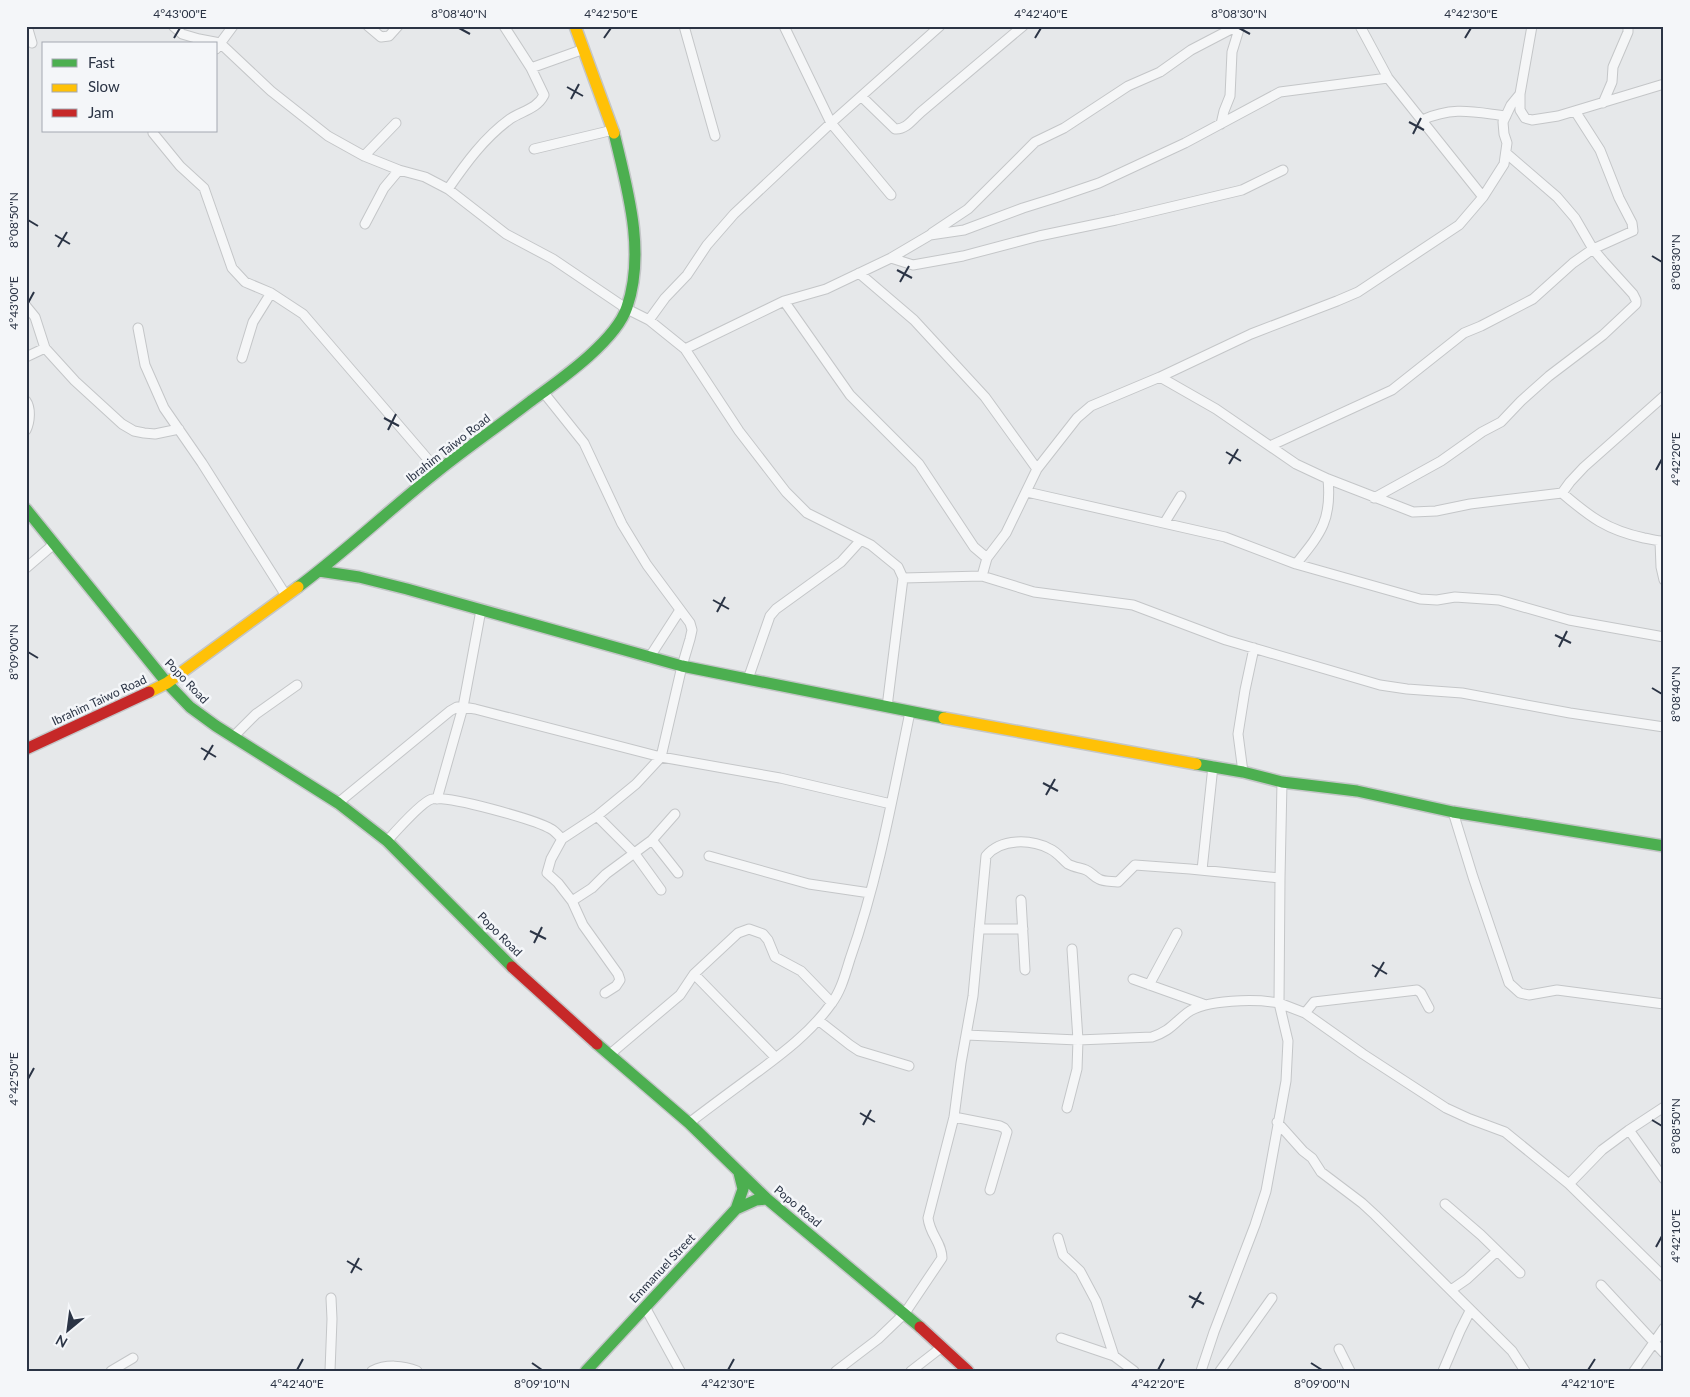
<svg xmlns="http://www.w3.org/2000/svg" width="1690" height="1397" viewBox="0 0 1690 1397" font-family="Lato,sans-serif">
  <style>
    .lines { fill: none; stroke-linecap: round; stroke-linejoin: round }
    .street-casing { stroke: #c4c6c8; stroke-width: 11 }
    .fast-casing { stroke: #c4c6c8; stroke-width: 14 }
    .slow-casing { stroke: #c4c6c8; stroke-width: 14 }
    .jam-casing { stroke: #c4c6c8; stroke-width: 14 }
    .street { stroke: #f5f6f7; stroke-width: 9 }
    .fast { stroke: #4caf50; stroke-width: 11 }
    .slow { stroke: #ffc107; stroke-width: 11 }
    .jam { stroke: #c62828; stroke-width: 11 }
    .ticks { fill: none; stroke: #2b3445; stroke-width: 2 }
    .labels { text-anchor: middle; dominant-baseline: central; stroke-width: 5; stroke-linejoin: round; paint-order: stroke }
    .street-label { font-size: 12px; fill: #2b3445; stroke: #f4f6f9 }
    .neatline { fill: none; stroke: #2b3445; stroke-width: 2 }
    .ticks-label { font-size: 12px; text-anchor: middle; fill: #2b3445 }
  </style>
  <rect width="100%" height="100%" fill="#e6e8ea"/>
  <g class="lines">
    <defs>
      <path id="street" d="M27 26 32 43
        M173 26 182 34 199 39 220 43 271 91 328 136 364 156 399 170 425 177 448 189 506 234 553 259 627 309 649 320 685 349 739 431 786 492 807 513 871 545 898 567 903 578 887 707
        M368 26 381 37 389 36 398 26
        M504 26 531 68 584 49
        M684 26 715 136
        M784 26 831 123 891 195
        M1360 26 1388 78 1483 197
        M1532 26 1520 94V110L1525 118 1532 120 1558 116 1664 84
        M216 49 233 26
        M862 97 895 129C906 130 913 119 921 112L1023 26
        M1603 103 1612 82 1613 67 1628 32V26
        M1422 120C1454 106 1473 112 1506 116
        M1221 124 1224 111 1230 96 1232 52 1240 26
        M154 131 153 133 180 166 204 188 232 268 245 282 271 293 303 314 438 471
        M534 149 613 130
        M364 156 396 123
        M448 189C466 163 484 138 510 119 522 111 537 109 544 95L531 68
        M365 224 384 188 399 170
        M932 233 968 209 1035 142 1064 128 1128 86 1160 72 1191 50 1237 26
        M891 258 913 265 963 256 1039 236 1116 220 1242 190 1283 170
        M859 273 914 320 985 397 1037 469
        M784 301 850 395 919 464 974 547 987 558
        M26 306 35 317 45 348
        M649 320 665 298 687 275 707 245 734 214 831 123 940 26
        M138 328 145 365 164 408 202 463 285 594
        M685 349 784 301 826 289 891 258 930 235 964 230 1023 208 1055 198 1099 183 1185 143 1280 92 1388 78
        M26 357 45 348 75 381 122 424 134 431 144 433 155 434 179 429
        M242 358 253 322 271 293
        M1160 377 1216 409 1296 464 1328 479 1413 512 1436 511 1470 504 1562 493C1590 517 1607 530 1644 538 1651 539 1657 541 1664 541
        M544 393 584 443 622 524 647 565 690 623 692 630 690 639 682 666 661 757 636 784 597 816 562 839 551 859 547 873 558 883 572 901 583 925 618 974 620 980 616 986 605 993
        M26 401C31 408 30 422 26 430
        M1270 446 1392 390 1464 333 1481 326 1533 299 1573 263 1593 249 1633 231 1632 223 1619 198 1600 150 1575 111
        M1027 492 1225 537 1296 564 1420 599 1437 600 1455 597 1499 600 1569 620 1664 637
        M1562 493 1570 482 1584 467 1664 396
        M1374 498 1441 461 1482 432 1501 422 1521 401 1549 376 1603 335 1636 304V300L1633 294 1604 262 1593 249 1575 218 1557 197 1506 153
        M1165 522 1181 496
        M1660 541 1661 567 1664 580
        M1296 564C1320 534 1332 521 1328 479
        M26 568 54 544
        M982 576 987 558 1006 533 1037 469 1077 418 1091 406 1160 377 1251 334 1337 301 1358 292 1459 225 1483 197 1504 164 1507 143 1504 134 1503 122 1511 105 1520 94
        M903 578 982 576 1034 592 1133 605 1226 640 1380 685 1407 689 1462 693 1570 713 1664 727
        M649 658 680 610
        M748 679 770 616 776 609 841 562 861 540
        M233 737 256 714 297 685
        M1243 772 1238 734 1245 690 1254 648
        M1282 782 1280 878 1279 1003 1305 1013 1363 1054 1446 1108 1470 1119 1505 1132 1569 1184 1664 1277
        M437 799 463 707 475 709 661 757 780 778 891 804
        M338 803 450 711 457 707H463L481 610
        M1453 812 1473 877 1509 983 1520 993 1529 995 1557 990 1664 1004
        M597 816 635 854 661 890
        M652 840 678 873
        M387 841C395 832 423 801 432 799 448 795 536 820 551 829 555 831 559 836 562 839
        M709 856 809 884 870 893
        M1202 870 1213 766
        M1021 900 1025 970
        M572 901 592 888 606 874 652 840 675 814
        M979 929H1023
        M694 974 776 1058
        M1133 979 1203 1004
        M1149 985 1177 933
        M1305 1013 1314 1002 1417 990 1421 993 1429 1008
        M818 1020 850 1045 859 1051 909 1066
        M966 1035 1078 1040 1152 1037C1170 1031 1173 1024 1187 1013 1205 999 1257 999 1279 1003L1288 1041 1286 1081 1266 1191 1255 1225 1214 1332 1201 1371
        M609 1055 680 995 694 974 738 933 749 929 763 934 768 940 775 957 801 971 832 1003
        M1067 1108 1077 1069 1078 1040 1072 949
        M954 1117 1000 1126 1004 1128 1007 1132 990 1190
        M1277 1122 1303 1151 1312 1158 1321 1172 1362 1203 1375 1215 1512 1351 1525 1371
        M689 1123C711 1106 733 1090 756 1073 783 1053 811 1032 831 1004 841 991 845 975 850 959 878 880 893 795 910 712
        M1629 1130 1664 1179
        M1569 1184 1602 1150 1629 1130 1664 1107
        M1445 1204 1481 1235 1520 1273
        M1058 1238 1063 1255 1080 1271 1096 1301 1114 1356
        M1601 1285 1664 1353
        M1451 1290 1467 1279 1497 1251
        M645 1307 680 1371
        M1061 1338 1114 1356 1134 1371
        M1339 1349 1350 1371
        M111 1371 133 1358
        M330 1371 332 1319 331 1298
        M372 1371C386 1364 403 1365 417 1371
        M836 1371 878 1339 905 1313 942 1258C942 1243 930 1235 928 1218L954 1117 961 1063 973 996 986 856C1001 838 1031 839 1050 849 1057 852 1062 859 1068 864 1073 867 1081 868 1086 870 1091 872 1094 877 1099 879 1104 882 1112 881 1118 882L1135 865 1190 869 1280 878
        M911 1371 942 1347
        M1220 1371 1272 1298
        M1443 1371 1460 1331 1470 1311
        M1634 1371 1664 1328"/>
      <path id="fast" d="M26 509 167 683 190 707 216 726 338 803 387 841 512 967
        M319 571 359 577 407 589 682 666 944 718
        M298 587C346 551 390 509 438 471 468 447 500 425 531 401 560 380 616 341 627 307 646 251 627 188 614 133
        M1196 764 1243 772 1282 782 1357 791 1453 812 1664 846
        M597 1044 689 1123 767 1199 920 1327
        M736 1209 743 1189 739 1173
        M586 1371 736 1209 756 1200 767 1199"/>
      <path id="slow" d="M575 26 614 133
        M149 692 167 683 298 587
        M944 718 1196 764"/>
      <path id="jam" d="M26 749 149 692
        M512 967 597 1044
        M920 1327 968 1371"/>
    </defs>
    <use href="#street" class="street-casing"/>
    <use href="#fast" class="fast-casing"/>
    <use href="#slow" class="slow-casing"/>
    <use href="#jam" class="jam-casing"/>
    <use href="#street" class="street"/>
    <use href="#fast" class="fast"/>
    <use href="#slow" class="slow"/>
    <use href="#jam" class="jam"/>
  </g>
  <path class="ticks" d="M459 28 470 34M1239 28 1250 34M174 38 180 28M604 38 611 28M1035 38 1041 28M1465 38 1471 28M567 87 583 96M571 99 579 84M1409 122 1424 130M1413 134 1421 118M28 220 38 226M55 235 70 244M58 247 67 232M1652 256 1662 262M897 270 912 278M900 282 909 266M28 303 34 292M384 418 399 426M388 430 396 414M1226 452 1241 461M1229 464 1238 449M1656 470 1662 459M713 600 729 609M717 612 725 597M1555 635 1571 643M1559 647 1567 631M28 652 38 658M1652 688 1662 694M201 748 216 757M204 760 213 745M1043 783 1058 791M1046 795 1055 779M530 931 546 939M534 943 542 927M1372 965 1387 974M1375 977 1384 962M28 1079 34 1068M860 1113 875 1122M1652 1120 1662 1126M863 1125 871 1110M1656 1247 1662 1236M347 1261 362 1270M351 1273 359 1258M1189 1296 1204 1304M1192 1308 1201 1292M532 1363 542 1370M1311 1363 1322 1370M297 1370 303 1359M728 1370 734 1359M1158 1370 1164 1359M1588 1370 1595 1359"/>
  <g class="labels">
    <g class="street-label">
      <text transform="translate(448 448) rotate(-38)">Ibrahim Taiwo Road</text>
      <text transform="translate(187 681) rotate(46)">Popo Road</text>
      <text transform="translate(99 700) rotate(-25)">Ibrahim Taiwo Road</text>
      <text transform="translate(500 934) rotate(45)">Popo Road</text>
      <text transform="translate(798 1206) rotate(40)">Popo Road</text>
      <text transform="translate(662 1268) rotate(-47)">Emmanuel Street</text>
    </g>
  </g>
  <rect width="1690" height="1397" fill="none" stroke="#f4f6f9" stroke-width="55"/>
  <rect x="42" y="42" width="175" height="90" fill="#f4f6f9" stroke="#a4a8b1"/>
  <rect x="52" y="59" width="25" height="8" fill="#4caf50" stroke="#a4a8b1"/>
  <text x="88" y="68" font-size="15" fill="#2b3445">Fast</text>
  <rect x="52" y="84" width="25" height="8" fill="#ffc107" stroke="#a4a8b1"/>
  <text x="88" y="92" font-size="15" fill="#2b3445">Slow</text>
  <rect x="52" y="109" width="25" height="8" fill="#c62828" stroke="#a4a8b1"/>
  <text x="88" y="118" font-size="15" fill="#2b3445">Jam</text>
  <g transform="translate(68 1330) rotate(209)" stroke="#f4f6f9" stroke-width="4" paint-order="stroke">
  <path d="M0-4L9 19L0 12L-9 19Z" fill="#2b3445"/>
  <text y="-8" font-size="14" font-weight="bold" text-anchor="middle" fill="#2b3445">N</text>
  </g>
  <rect x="28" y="28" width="1634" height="1342" class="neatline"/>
  <g class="ticks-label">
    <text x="180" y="18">4°43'00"E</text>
    <text x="459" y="18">8°08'40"N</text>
    <text x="611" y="18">4°42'50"E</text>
    <text x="1041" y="18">4°42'40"E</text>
    <text x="1239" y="18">8°08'30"N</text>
    <text x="1471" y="18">4°42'30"E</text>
    <text transform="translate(14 220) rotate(-90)" y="4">8°08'50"N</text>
    <text transform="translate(1676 262) rotate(-90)" y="4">8°08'30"N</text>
    <text transform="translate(14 303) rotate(-90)" y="4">4°43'00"E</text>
    <text transform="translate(1676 459) rotate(-90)" y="4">4°42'20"E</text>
    <text transform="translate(14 652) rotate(-90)" y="4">8°09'00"N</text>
    <text transform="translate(1676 694) rotate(-90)" y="4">8°08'40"N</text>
    <text transform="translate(14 1079) rotate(-90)" y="4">4°42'50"E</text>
    <text transform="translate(1676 1126) rotate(-90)" y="4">8°08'50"N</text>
    <text transform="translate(1676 1236) rotate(-90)" y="4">4°42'10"E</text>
    <text x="297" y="1388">4°42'40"E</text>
    <text x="542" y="1388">8°09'10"N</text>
    <text x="728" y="1388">4°42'30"E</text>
    <text x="1158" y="1388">4°42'20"E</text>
    <text x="1322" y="1388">8°09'00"N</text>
    <text x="1588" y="1388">4°42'10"E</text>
  </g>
</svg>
